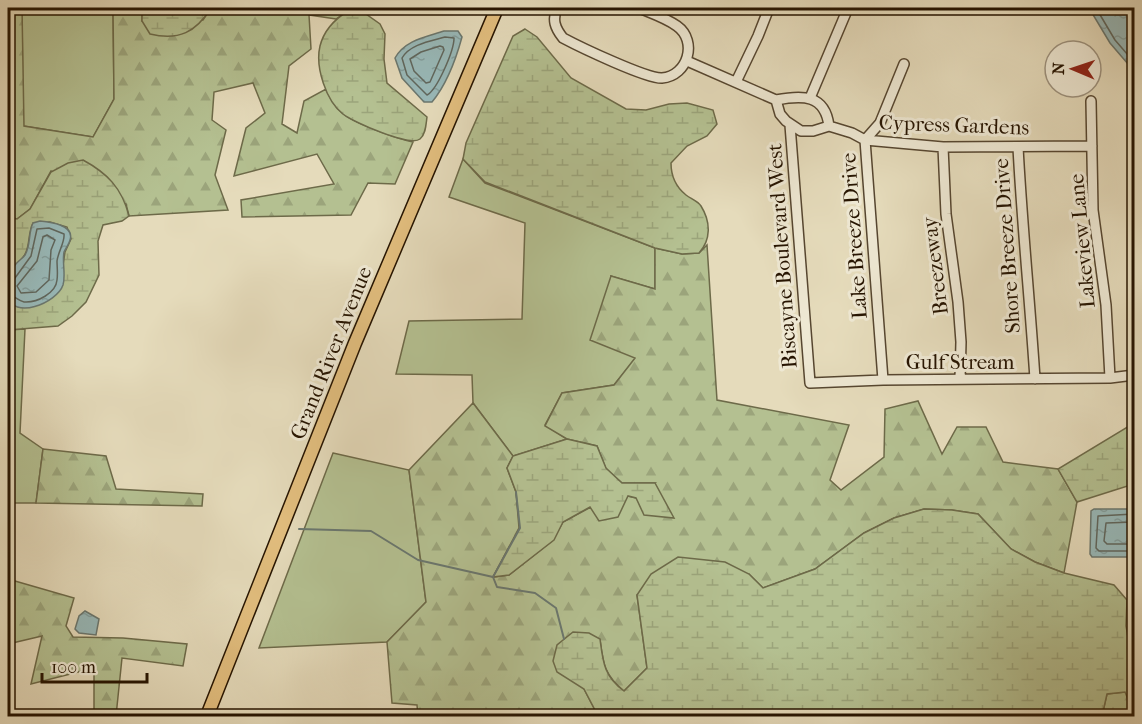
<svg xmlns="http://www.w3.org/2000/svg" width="1142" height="724" viewBox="0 0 1142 724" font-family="'IM FELL French Canon',serif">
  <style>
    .green { fill: #b4c091; stroke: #6d6a49; stroke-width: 1.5 }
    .forest { fill: url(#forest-firs); stroke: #6d6a49; stroke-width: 1.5 }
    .wetland { fill: url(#wetland-marsh); stroke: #6d6a49; stroke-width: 1.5 }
    .water { fill: url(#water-ripples); stroke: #6a776f; stroke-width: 1.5 }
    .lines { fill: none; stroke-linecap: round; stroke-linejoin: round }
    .shore { stroke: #5f665d; stroke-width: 1.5 }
    .stream { stroke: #6a776f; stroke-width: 2 }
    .minor-casing { stroke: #564630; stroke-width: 12 }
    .major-casing { stroke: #261401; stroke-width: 15 }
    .minor { stroke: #eee8d3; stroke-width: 9 }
    .major { stroke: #e2be7e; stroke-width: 12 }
    .labels { text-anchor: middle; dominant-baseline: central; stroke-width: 6; stroke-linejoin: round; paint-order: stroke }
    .street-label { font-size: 21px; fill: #261401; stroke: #eee8d3 }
  </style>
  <defs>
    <pattern id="forest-firs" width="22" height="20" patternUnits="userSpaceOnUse" patternTransform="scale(1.5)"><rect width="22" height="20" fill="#b4c091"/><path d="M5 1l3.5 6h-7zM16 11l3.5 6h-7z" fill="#9ba47b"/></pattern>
    <pattern id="wetland-marsh" width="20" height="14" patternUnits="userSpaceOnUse" patternTransform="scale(1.5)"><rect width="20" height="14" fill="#b4c091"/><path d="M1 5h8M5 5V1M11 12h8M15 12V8" fill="none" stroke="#9ba47b"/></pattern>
    <pattern id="water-ripples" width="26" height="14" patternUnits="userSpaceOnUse" patternTransform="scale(1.5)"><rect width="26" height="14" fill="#98b9b9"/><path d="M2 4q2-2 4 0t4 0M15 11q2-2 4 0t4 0" fill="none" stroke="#839e9d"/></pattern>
  </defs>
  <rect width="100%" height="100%" fill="#e5dbbb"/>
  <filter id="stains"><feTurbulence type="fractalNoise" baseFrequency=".00333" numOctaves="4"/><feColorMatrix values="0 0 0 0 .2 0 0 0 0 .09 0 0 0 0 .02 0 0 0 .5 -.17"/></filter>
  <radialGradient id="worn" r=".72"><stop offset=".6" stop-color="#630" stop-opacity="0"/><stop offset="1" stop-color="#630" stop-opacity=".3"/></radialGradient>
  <path class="green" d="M22 8H113L114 99 93 137 23 126Z
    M463 159 485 183 655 248V289L611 276 636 358 614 385 562 393 545 425 567 439 513 456 473 403 472 375 396 374 409 321 522 319 525 223 449 197Z
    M25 329 20 433 43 449 36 503H8V330Z
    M333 453 409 470 426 602 387 642 259 648Z"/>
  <path class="forest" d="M8 8H22L24 126 93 137 114 99 113 8H142V21L203 20 211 8H348V11L336 19 309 15 311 49 289 66 282 124 297 133 304 101 326 89C330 98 334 106 342 113 354 123 397 139 413 142L395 184 368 183 351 215 242 217 241 200 334 184 317 154 234 176 246 128 265 113 253 83 214 92 212 120 226 130 215 175 228 210 129 216 126 204 51 171 30 209 17 219 8 217Z
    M707 245 717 400 849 425 830 480 841 490 884 457 885 409 918 401 942 454 957 427H986L1003 462 1058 469 1077 502 1064 573 1035 562 1011 549 978 514 952 510 924 509 894 518 864 533 815 569 763 588 749 574 637 595 647 668 624 691C604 675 603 663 600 639L584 689 596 712 595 716H418L417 705 392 703 387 642 426 602 409 470 473 403 513 456 507 468 516 492 520 528 493 577 509 575 553 540 563 522 591 507 628 496 636 498 655 483H622L606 469 597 446 567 439 545 426 562 393 614 385 635 358 590 340 611 276 655 289V248L682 254 699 253Z
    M43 449 106 456 116 489 203 494 202 506 36 503Z
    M8 579 74 598 66 626 73 637 123 638 187 644 183 666 122 658 116 716H94V668L31 684 42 636 8 644Z
    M1126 692 1134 716H1102L1107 694Z"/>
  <path class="wetland" d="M142 8H211C196 32 179 41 150 34L142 21Z
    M348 11 363 12 380 24 385 34 384 59 387 83 427 117C426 124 426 134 420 139 410 147 353 122 343 114 326 101 315 67 320 46 324 30 335 19 348 11Z
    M525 29 537 37 571 78 626 109 646 110 669 104 687 103 713 110 717 124 707 136 687 146 671 163C671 176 676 187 686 195 691 199 698 201 701 206 711 222 711 240 699 253L682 254 655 248 485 182 463 159 466 143 513 36Z
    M83 160C107 173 122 188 129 216L122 221 103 225 98 241 99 275 86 302 72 316 58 326 8 330V294V298L63 265 65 252 71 239 67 227 50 222 33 223C28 233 30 243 26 252 21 265 10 266 8 285V217L17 219 30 209 51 172 68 163Z
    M1134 423V484L1077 502 1058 469Z
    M567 439 597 446 606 468 622 483H655L674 518 644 515 636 498 628 496 618 517 599 521 590 507 563 522 554 540 509 575 493 577 519 528 516 492 507 468 513 456Z
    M924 509 952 510 978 514 1011 549 1035 562 1064 573 1114 585 1127 600 1126 626 1130 648 1134 658V714L1125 692 1107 694 1102 716H595L596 712 584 689 557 672 553 661 557 645 573 632 589 633 600 639C603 662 604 677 624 691L647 668 637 595 651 574 678 557 725 562 749 574 763 588 815 569 864 533 894 518Z"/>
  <path class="water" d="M1089 8H1134V71L1110 43Z
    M444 31H458L462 37C456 59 447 84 432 102H424L402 78 395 58C405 40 426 37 444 31Z
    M40 221C50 222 75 225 70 240 69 244 66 248 64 252 62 263 66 275 63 285 57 303 12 321 8 295 6 285 9 273 15 265 18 261 23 258 25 255 31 245 28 233 33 223Z
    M1094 509H1134V557H1092L1090 554 1091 511Z
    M85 611 99 619 96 635 79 633 75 629 79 616Z"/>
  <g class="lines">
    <path class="shore" d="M1096 8 1115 40 1134 62
      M445 37 454 38C454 51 437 90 427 95L407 75 402 58C410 44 431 41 445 37Z
      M440 46 443 47 444 50 430 82 426 83 414 71 410 59 421 52Z
      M47 235 55 240 51 250 49 280 36 292 21 293 17 286 37 261 43 237Z
      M8 280 15 278 31 256 37 229 49 228 64 234C65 242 58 252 57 261 57 267 58 273 57 280 56 293 37 303 24 302 18 301 14 295 8 295
      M1134 514 1098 516 1096 548 1099 551H1134
      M1134 522 1106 523 1104 541 1107 544H1134"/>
    <path class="stream" d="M299 529 371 531 418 560 493 577 497 587 535 593 556 608 564 639
      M493 577 520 528 516 492"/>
    <defs>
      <path id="minor" d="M557 8C552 20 555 28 563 38 580 47 647 79 662 78 688 76 698 41 677 26 666 18 651 13 639 8
        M687 61 776 100
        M736 82 758 36 769 8
        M810 98 848 8
        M776 100 780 114 786 121 801 131H813L829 126 852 133 865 140 943 147 1092 146
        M776 100C802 95 825 94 829 126
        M1091 101 1093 210 1106 305 1110 378
        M790 125 810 383 883 380 1110 378 1134 375
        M943 147 946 214 958 302 961 342 960 379
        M1018 147C1022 224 1030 302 1035 379
        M883 380 865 140 880 123 904 64"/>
      <path id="major" d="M207 716 355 343 497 8"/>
    </defs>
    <use href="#minor" class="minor-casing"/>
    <use href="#major" class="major-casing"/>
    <use href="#minor" class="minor"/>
    <use href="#major" class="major"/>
  </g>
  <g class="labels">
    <g class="street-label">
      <text transform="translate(954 125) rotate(2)">Cypress Gardens</text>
      <text transform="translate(854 236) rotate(-94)">Lake Breeze Drive</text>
      <text transform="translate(1082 241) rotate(-95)">Lakeview Lane</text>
      <text transform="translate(1007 246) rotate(-94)">Shore Breeze Drive</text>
      <text transform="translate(782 256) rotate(-94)">Biscayne Boulevard West</text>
      <text transform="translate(935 266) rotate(-97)">Breezeway</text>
      <text transform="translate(331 353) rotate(-68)">Grand River Avenue</text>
      <text x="960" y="362">Gulf Stream</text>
    </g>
  </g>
  <rect width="1142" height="724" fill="none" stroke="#e5dbbb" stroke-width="30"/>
  <rect x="9" y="9" width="1124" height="706" fill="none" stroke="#261401" stroke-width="3"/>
  <rect x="15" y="15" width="1112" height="694" fill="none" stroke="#261401" stroke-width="1.5"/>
  <g transform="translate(1073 69) rotate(272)"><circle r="28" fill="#eee8d3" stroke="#9e937f" stroke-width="1.5"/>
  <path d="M0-4.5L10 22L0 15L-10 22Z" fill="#8f2418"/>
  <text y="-9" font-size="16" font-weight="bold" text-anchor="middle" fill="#261401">N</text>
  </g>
  <path d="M42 673v9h105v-9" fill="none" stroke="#261401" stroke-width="3"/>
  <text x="51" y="673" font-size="18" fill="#261401" stroke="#eee8d3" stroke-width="4.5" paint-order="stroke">100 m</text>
  <rect width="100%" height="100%" filter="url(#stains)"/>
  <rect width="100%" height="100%" fill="url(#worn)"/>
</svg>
